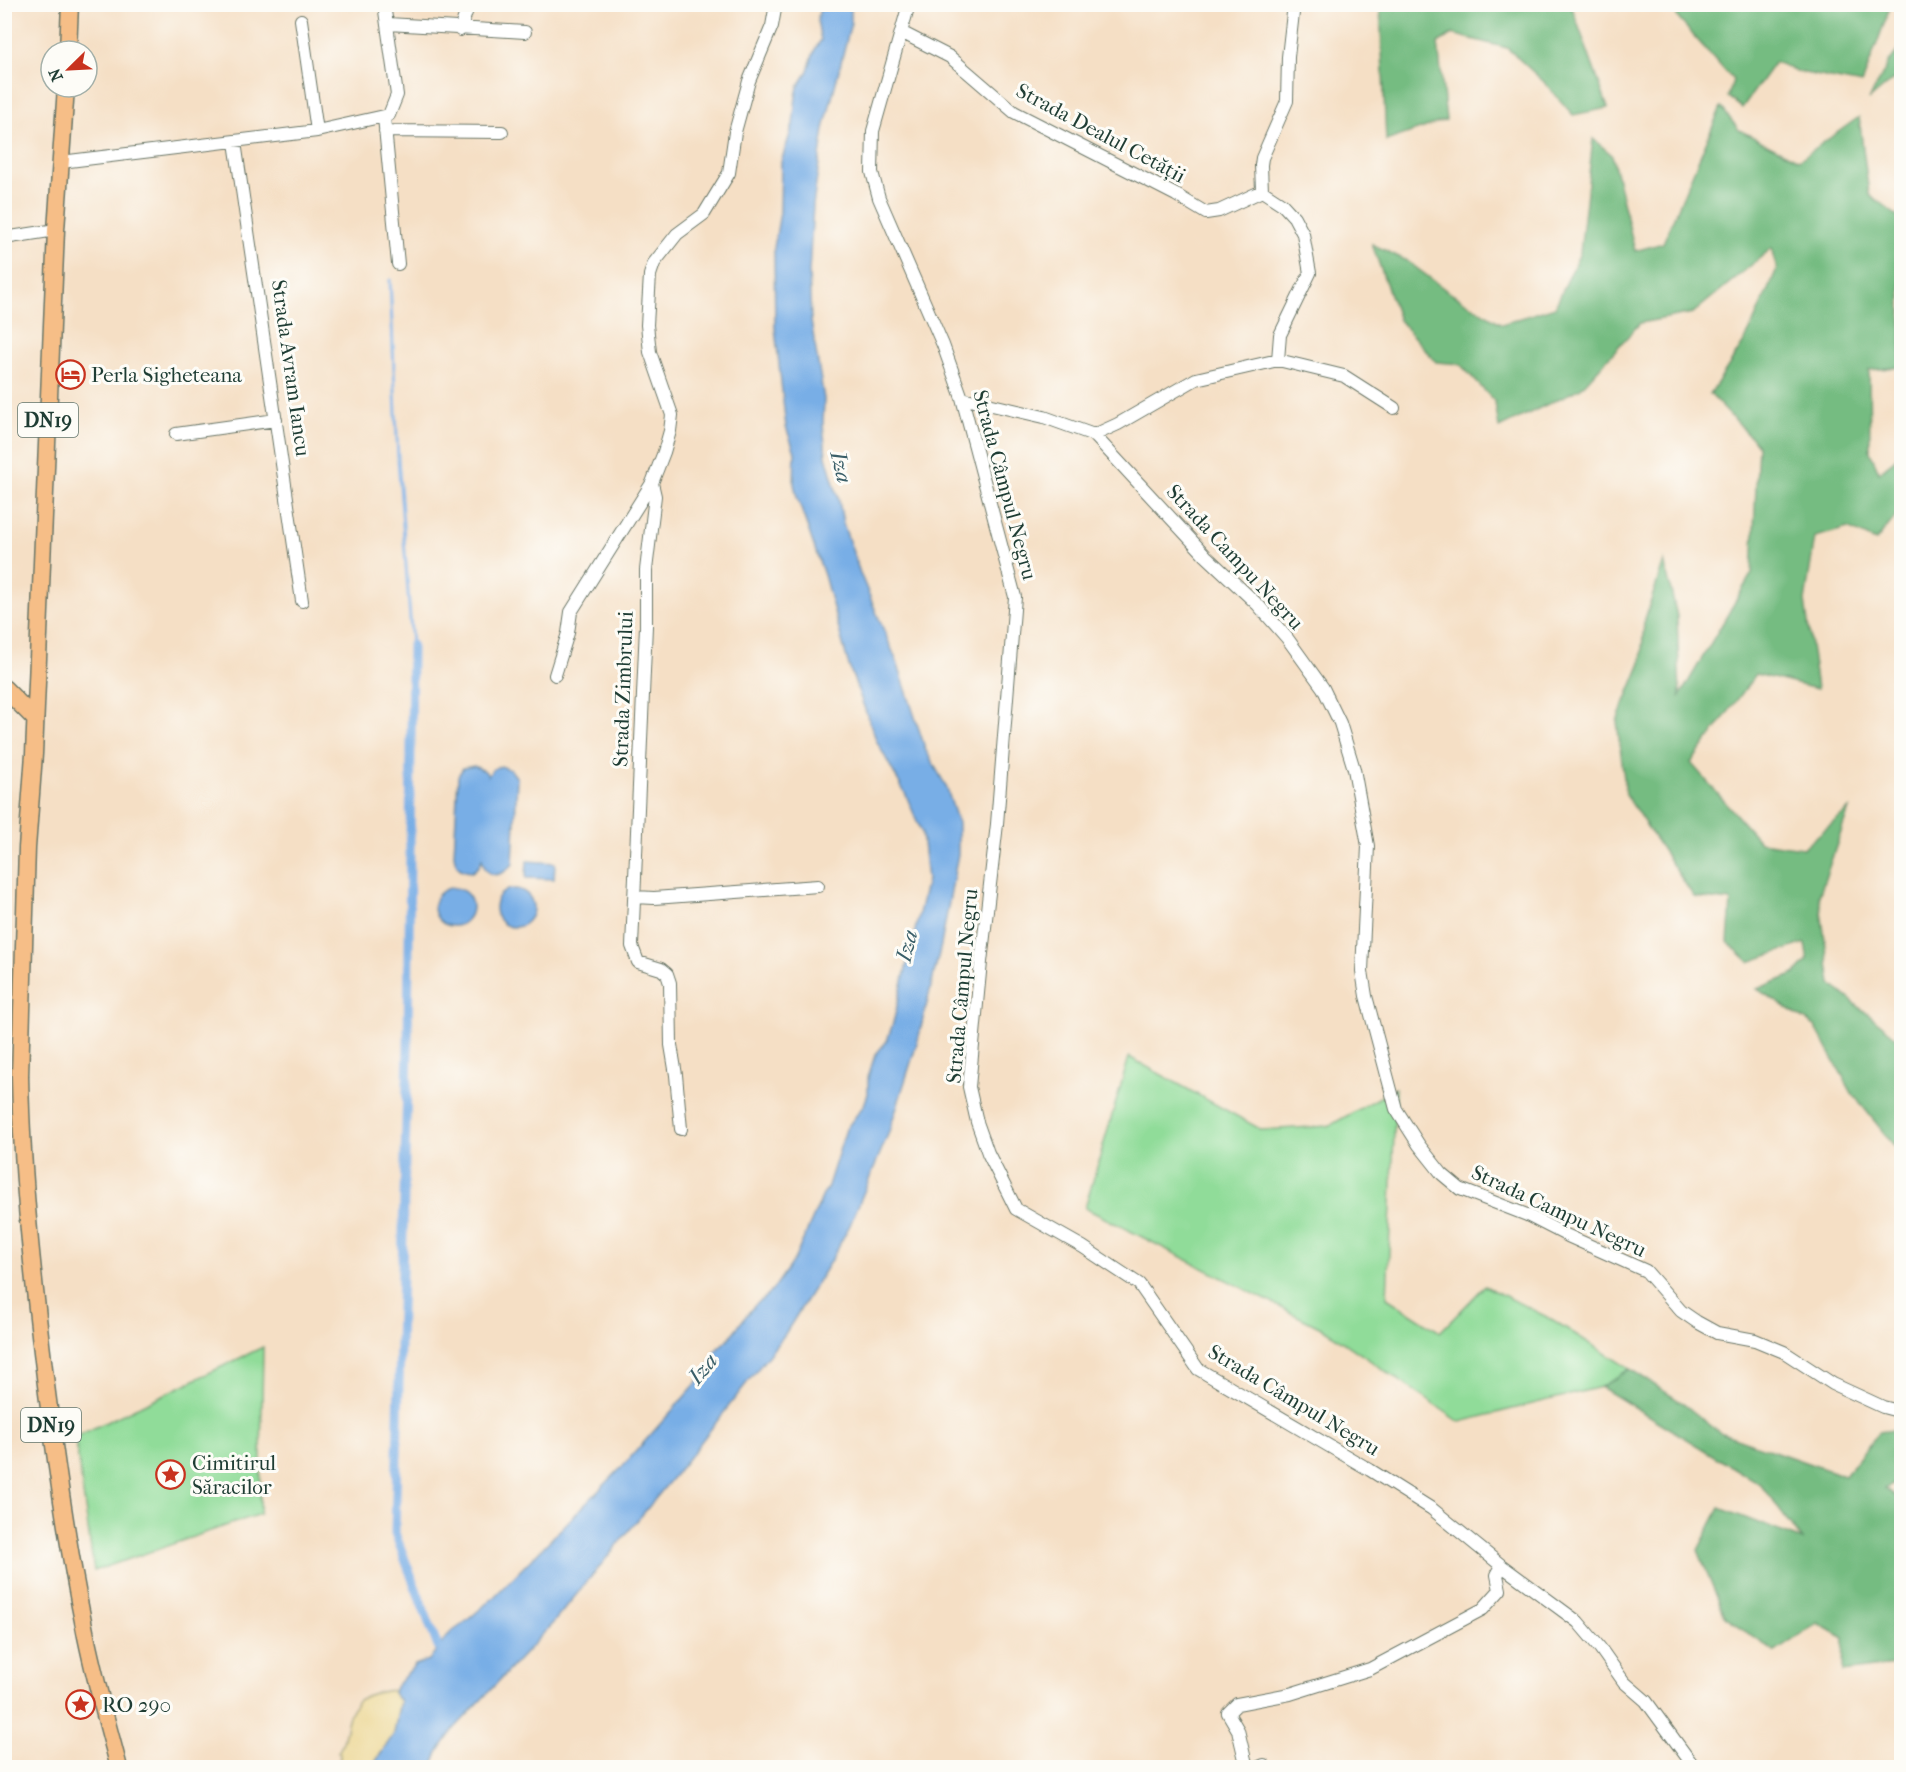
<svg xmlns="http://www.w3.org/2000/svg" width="1906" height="1772" viewBox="0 0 1906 1772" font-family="'IM FELL French Canon',serif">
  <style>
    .green { fill: #90dc99; stroke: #588c66; stroke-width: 1.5 }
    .forest { fill: #74bc81; stroke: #4a7c5a; stroke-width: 1.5 }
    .sand { fill: #eeda9e; stroke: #868c69; stroke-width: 1.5 }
    .water { fill: #78aee6; stroke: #4c768d; stroke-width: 1.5 }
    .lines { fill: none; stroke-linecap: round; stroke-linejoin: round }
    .stream { stroke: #78aee6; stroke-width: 3 }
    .canal { stroke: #78aee6; stroke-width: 9 }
    .minor-casing { stroke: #6a7667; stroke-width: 14 }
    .major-casing { stroke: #6a7667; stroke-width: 19 }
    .minor { stroke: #fff; stroke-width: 12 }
    .major { stroke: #f6be87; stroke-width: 16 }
    .labels { text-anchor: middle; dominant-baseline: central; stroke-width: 6; stroke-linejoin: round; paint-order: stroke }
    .shield { fill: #fdfcf7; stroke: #62766e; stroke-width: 1.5 }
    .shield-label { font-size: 20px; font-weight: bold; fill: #1f3d34 }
    .street-label { font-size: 21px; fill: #1f3d34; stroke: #fdfcf7 }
    .poi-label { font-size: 21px; fill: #1f3d34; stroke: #fdfcf7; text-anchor: start }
    .water-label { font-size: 22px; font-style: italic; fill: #3a5f69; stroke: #fdfcf7 }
  </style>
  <rect width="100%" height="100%" fill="#fdfcf7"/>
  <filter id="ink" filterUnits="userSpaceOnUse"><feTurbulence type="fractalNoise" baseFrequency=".0167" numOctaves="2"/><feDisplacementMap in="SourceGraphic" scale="12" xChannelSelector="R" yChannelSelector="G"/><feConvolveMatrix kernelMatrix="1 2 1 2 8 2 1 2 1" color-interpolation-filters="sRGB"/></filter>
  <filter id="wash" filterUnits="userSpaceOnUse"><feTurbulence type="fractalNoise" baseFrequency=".008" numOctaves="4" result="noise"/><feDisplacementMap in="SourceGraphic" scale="24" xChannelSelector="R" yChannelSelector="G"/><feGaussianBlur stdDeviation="1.35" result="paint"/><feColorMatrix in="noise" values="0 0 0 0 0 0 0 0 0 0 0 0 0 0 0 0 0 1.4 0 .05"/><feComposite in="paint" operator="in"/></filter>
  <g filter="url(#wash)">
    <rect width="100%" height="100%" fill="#f5dfc5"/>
    <path class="green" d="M1129 1057 1262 1130 1329 1126 1396 1088 1387 1298 1440 1332 1485 1286 1553 1320 1630 1369 1601 1387 1460 1422 1327 1331 1085 1208Z
      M263 1347 260 1514 94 1571 75 1437Z"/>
    <path class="forest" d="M1380 5H1571L1608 108 1573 115 1544 82 1507 48 1452 34 1438 43 1446 120 1386 141Z
      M1676 5V4L1891 5 1862 84 1799 72 1775 62 1742 108 1728 97 1733 80 1677 17Z
      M1901 47V73L1869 100 1889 62Z
      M1721 107 1739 130 1799 160 1859 117 1869 194 1901 219V367L1869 370 1870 452 1879 472 1901 455V510L1876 541 1848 528 1815 537 1805 601 1817 689 1756 674 1691 763 1760 842 1803 848 1849 809 1819 896 1831 984 1901 1041V1154L1852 1093 1815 1026 1757 989 1795 974 1808 960 1805 943 1749 962 1728 942 1731 901 1694 897 1626 795 1617 721 1641 663 1644 622 1664 561 1677 616 1680 696 1752 573 1758 445 1710 394 1746 339 1777 269 1772 248 1693 313 1640 323 1581 388 1499 428 1495 402 1460 364 1436 362 1399 320 1372 244 1407 261 1450 293 1502 324 1555 307 1580 253 1593 139 1612 155 1635 251 1663 243Z
      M1630 1369 1681 1402 1719 1432 1845 1476 1879 1432 1901 1429V1480L1885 1489 1901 1499V1664L1843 1672 1844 1638 1818 1623 1775 1652 1725 1617 1698 1550 1720 1508 1802 1540 1760 1484 1601 1387Z"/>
    <path class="sand" d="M393 1690V1693L400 1701 394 1734 372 1767H339L340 1754 338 1752C344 1745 344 1737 346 1729 351 1697 364 1694 393 1690Z"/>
    <path class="water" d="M821 5H851V23L824 129 813 205 809 272 811 321 824 399 823 424 826 456 839 501 843 523 860 573 897 662 926 751 946 786 958 823V854L941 945 918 1040 889 1132 850 1225 831 1260 785 1334 679 1470 553 1623 453 1730 438 1752 432 1767H372L394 1734 400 1701 393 1693 395 1687 415 1665 429 1660 450 1633 463 1624 494 1597 622 1467 708 1370 716 1350 729 1338 753 1307 772 1291 795 1258 824 1193 827 1189 846 1129 864 1105 868 1094V1077L875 1055 887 1041 893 1023 927 880 922 833 906 795 877 742 849 666 824 575 797 497 794 484 795 452 786 427 775 328 774 248 780 212 781 162 793 125 796 96 798 87 807 73 815 49 821 40 817 20Z
      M474 766 485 771 488 776 493 769 501 766 511 770 517 778 513 864C501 878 486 880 482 859L479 866 472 872C459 871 456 867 454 855L458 776 463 768Z
      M527 861 555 863 554 879 526 878Z
      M434 907a19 19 0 1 1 38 0a19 19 0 1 1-38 0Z
      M495 908a19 19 0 1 1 38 0a19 19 0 1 1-38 0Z"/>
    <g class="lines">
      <path class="stream" d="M390 280 398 459 412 645"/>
      <path class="canal" d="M412 645 408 1047 395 1533 438 1647"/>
    </g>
  </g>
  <g filter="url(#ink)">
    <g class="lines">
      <defs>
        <path id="minor" d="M909 4 873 131 872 172 879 198 943 345 962 398 1015 597 997 824 981 962 969 1087 977 1122 988 1153 1016 1209 1083 1247 1139 1284 1198 1369 1370 1470 1432 1509 1502 1566 1578 1622 1600 1648 1624 1682 1646 1701 1695 1768
          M301 20 317 131
          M388 24 525 32
          M460 30 469 4
          M901 32 950 57 1014 112 1176 195 1206 213 1219 211 1262 191 1282 204 1294 217 1303 234 1310 273 1280 335 1278 360
          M384 117 398 264
          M385 131 502 132
          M235 142 302 601
          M61 162 317 131 389 115 397 95 384 4
          M1262 191 1261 165 1262 158 1287 101 1288 57 1294 4
          M4 238 56 230
          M962 398 1044 417 1094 435 1118 424 1196 379 1278 360 1344 376 1394 408
          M176 434 276 420
          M1094 435 1206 556 1258 605 1287 638 1323 688 1340 723 1354 769 1368 846 1362 971 1366 996 1396 1109 1419 1145 1442 1174 1460 1189 1527 1215 1568 1236 1646 1271 1681 1311 1697 1322 1717 1333 1755 1340 1784 1352 1833 1384 1883 1407 1902 1412
          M652 483 655 496 646 570V626L632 946 638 962 661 969 667 974 670 983 671 1045 676 1075 681 1129
          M555 675 568 633 571 612 652 483 664 452 670 431 672 415 650 352 647 325 650 275 654 263 677 234 704 214 729 173 735 132 749 81 772 26 776 4
          M635 897 654 898 818 886
          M1247 1768 1238 1730 1228 1713 1237 1704 1290 1694 1370 1669 1483 1609 1500 1590 1497 1575 1502 1566
          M1257 1768 1264 1765"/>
        <path id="major" d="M68 51 70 4
          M66 87 56 230 34 754 27 848 20 1076C22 1182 34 1288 47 1393 57 1471 68 1549 84 1626 93 1674 107 1721 119 1768
          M4 688 34 718"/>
      </defs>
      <use href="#minor" class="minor-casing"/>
      <use href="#major" class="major-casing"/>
      <use href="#minor" class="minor"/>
      <use href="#major" class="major"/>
    </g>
  </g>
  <defs>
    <symbol id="hotel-ring" viewBox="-11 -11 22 22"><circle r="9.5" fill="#fdfcf7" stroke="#c8321e" stroke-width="1.5"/><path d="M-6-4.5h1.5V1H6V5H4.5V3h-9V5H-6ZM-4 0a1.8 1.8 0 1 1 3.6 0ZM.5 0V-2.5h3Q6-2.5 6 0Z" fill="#c8321e"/></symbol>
    <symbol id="sight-ring" viewBox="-11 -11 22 22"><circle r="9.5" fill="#fdfcf7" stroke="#c8321e" stroke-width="1.5"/><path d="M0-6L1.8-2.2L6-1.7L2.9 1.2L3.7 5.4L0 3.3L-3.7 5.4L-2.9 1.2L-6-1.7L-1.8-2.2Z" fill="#c8321e"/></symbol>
  </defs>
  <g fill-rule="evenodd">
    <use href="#hotel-ring" x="54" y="358" width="33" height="33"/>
    <use href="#sight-ring" x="154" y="1458" width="33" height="33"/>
    <use href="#sight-ring" x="64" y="1688" width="33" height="33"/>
  </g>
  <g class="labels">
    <g class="shield">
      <rect x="18" y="403" width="60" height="34" rx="4.5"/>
      <rect x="21" y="1408" width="60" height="34" rx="4.5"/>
    </g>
    <g class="shield-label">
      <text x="48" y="420">DN19</text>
      <text x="51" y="1425">DN19</text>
    </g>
    <g class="street-label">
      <text transform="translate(1101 133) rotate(28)">Strada Dealul Cetății</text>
      <text transform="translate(291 368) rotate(82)">Strada Avram Iancu</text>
      <text transform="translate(1005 485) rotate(75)">Strada Câmpul Negru</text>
      <text transform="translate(1235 557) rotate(47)">Strada Campu Negru</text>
      <text transform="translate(623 689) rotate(-88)">Strada Zimbrului</text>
      <text transform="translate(962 986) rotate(-85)">Strada Câmpul Negru</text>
      <text transform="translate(1559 1211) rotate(25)">Strada Campu Negru</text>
      <text transform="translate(1294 1400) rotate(31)">Strada Câmpul Negru</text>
    </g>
    <g class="poi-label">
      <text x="91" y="375">Perla Sigheteana</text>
      <text x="192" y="1463">Cimitirul<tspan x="192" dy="24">Săracilor</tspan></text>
      <text x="102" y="1705">RO 290</text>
    </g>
    <g class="water-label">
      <text transform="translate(841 467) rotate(77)">Iza</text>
      <text transform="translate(907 946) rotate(-76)">Iza</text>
      <text transform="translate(703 1369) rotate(-50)">Iza</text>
    </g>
  </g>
  <rect width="1906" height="1772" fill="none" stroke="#fdfcf7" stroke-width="24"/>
  <g transform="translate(69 69) rotate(246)"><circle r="28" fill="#fdfcf7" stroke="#a4b0a9" stroke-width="1.5"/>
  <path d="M0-4.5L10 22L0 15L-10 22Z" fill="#c8321e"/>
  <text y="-9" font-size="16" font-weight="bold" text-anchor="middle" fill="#1f3d34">N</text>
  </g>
</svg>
